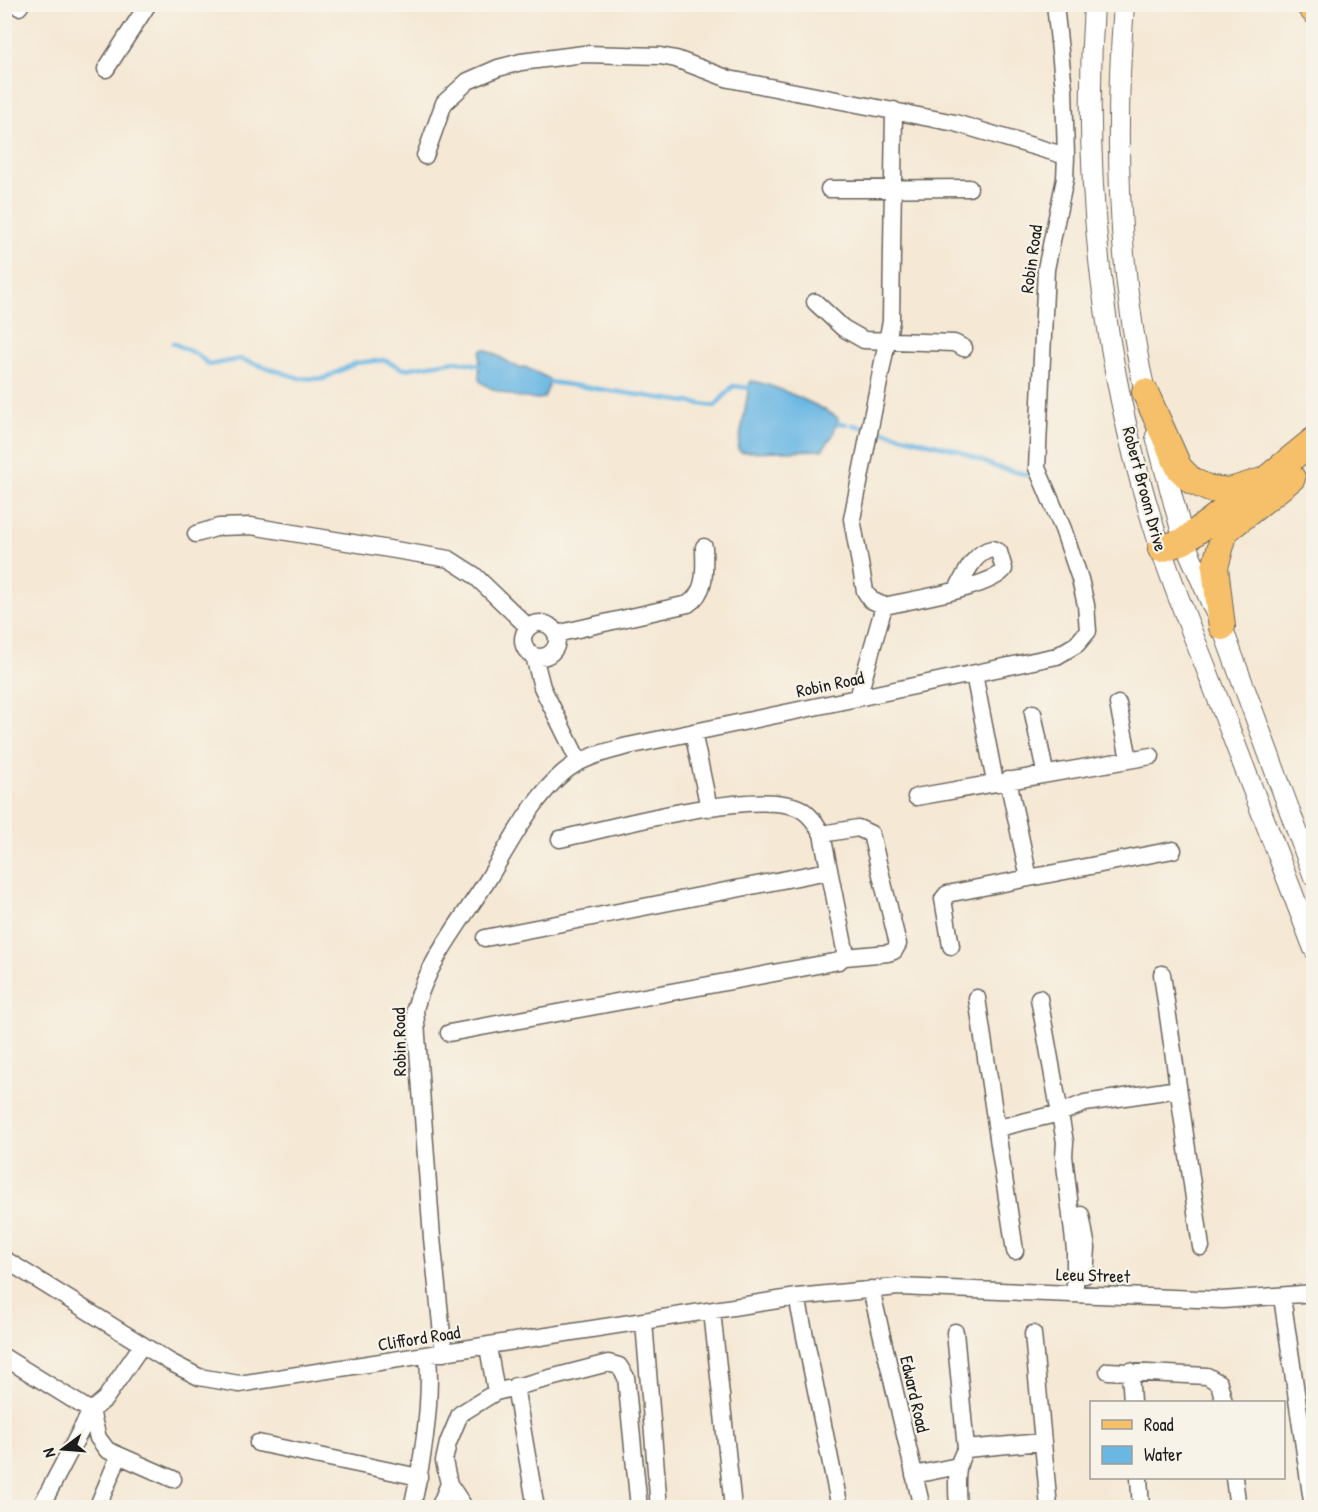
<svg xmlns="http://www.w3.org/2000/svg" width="1318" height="1512" viewBox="0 0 1318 1512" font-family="'Patrick Hand',sans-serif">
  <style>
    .water { fill: #6ab7e4; stroke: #436a80; stroke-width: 1.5 }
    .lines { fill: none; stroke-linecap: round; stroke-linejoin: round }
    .stream { stroke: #6ab7e4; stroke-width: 4.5 }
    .minor-casing { stroke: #68635c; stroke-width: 19 }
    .tertiary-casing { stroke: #68635c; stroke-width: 22 }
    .primary-casing { stroke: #68635c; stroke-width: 28 }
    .minor { stroke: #fff; stroke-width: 16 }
    .tertiary { stroke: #fff; stroke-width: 20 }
    .primary { stroke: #f6c06b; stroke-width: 26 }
    .labels { text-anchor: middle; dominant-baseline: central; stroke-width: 4.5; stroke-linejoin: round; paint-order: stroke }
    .street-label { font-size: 18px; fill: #1c1c1c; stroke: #f7f3e8 }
  </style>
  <rect width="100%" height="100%" fill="#f7f3e8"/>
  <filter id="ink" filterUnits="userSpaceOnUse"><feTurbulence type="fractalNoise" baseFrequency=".0167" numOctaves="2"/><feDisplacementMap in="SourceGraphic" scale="12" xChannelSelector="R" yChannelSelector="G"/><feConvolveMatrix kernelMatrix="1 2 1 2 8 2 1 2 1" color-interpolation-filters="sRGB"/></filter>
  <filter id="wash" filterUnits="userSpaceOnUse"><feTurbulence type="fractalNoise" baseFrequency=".008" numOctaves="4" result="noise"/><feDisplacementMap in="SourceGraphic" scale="24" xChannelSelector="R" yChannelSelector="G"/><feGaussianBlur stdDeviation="1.35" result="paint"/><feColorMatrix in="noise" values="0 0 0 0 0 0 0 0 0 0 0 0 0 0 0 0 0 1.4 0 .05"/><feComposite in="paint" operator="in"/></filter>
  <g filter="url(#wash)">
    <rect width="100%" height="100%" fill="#f5e8d4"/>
    <path class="water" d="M485 349 519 368 525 367 548 378 550 382 544 398C528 402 489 391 479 380L480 351Z
      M750 381C769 382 822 407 838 418L833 435 822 450 741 452 738 449Z"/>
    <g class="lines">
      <path class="stream" d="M173 343 198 355 209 365 240 359 299 378 323 379 356 363 384 360 404 369 456 361 479 365
        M550 382 715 406 733 386 749 388
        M838 423 846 424
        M853 425 865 428
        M874 429 957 450 996 467 1028 475"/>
    </g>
  </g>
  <g filter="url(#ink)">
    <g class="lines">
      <defs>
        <path id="minor" d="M19 7 21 4
          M106 69 148 4
          M894 110 891 321 852 519 865 591 871 600 884 606C909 600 992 588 1004 569L999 552 992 549C974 552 965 575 957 589
          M425 156 444 103 468 81 498 68 521 62 584 54 660 56 676 59 729 79 955 123 1066 156
          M829 189 969 188
          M815 302 843 328 864 340 954 343 964 348
          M196 534 219 527 251 526 449 559 474 575 528 627
          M523 640a17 17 0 1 1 34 0a17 17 0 1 1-34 0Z
          M556 634 688 604C708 591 704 567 704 547
          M534 656 542 687 579 762
          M974 674 995 782
          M858 698 884 606
          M1118 704 1129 759
          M1033 713 1045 772
          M693 732 709 808
          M1008 780 1029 878
          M916 797 1151 756
          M822 834 858 828 871 834 898 944 894 951 888 953 845 957
          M485 938 828 871
          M951 946 943 899 947 894 1173 850
          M1162 974 1201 1247
          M977 998 1015 1251
          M1039 998 1065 1142 1064 1156 1075 1250V1294
          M449 1033 839 961 846 955 822 834C816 823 806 809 793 806 743 791 615 827 560 839
          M998 1128 1060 1113 1085 1103 1178 1089
          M1081 1215 1087 1248 1085 1275
          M4 1259 170 1362 199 1377 239 1384 797 1297 898 1287 1223 1300 1314 1293
          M871 1289 922 1508
          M797 1297 840 1508
          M1282 1297 1313 1508
          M712 1311 733 1508
          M644 1322 659 1508
          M955 1332 966 1449C954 1465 957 1489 958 1508
          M1033 1334 1049 1508
          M444 1353 432 1238 415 1009C427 963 461 921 487 881 510 844 531 800 564 772 582 757 606 752 628 746L1057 656 1077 644 1088 631 1086 605 1080 579 1063 529 1037 468 1046 269 1065 179 1066 156 1064 89 1055 4
          M4 1357 91 1411 105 1399 142 1345
          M1108 1371 1207 1376 1219 1383 1224 1402
          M1130 1371 1132 1402
          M515 1386 536 1508
          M496 1392 608 1363 619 1366 626 1377 639 1508
          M258 1443 419 1477
          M966 1449 1042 1442
          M914 1475 958 1466
          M1139 1478 1141 1508
          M1234 1478 1238 1508
          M40 1508 91 1411 98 1438 107 1450 173 1479
          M97 1508 119 1456
          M412 1508C423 1459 432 1405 428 1356
          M439 1508 449 1484
          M465 1508 449 1484 444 1461 448 1443 460 1414 496 1392 488 1347"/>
        <path id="tertiary" d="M1094 4C1082 186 1103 376 1161 549 1175 591 1192 632 1208 673 1243 765 1278 857 1314 949
          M1124 4C1114 136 1117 276 1148 405
          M1156 436 1184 541 1222 627 1314 877"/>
        <path id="primary" d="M1308 4 1314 11
          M1145 392 1179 468 1192 481 1210 489 1230 491 1265 480 1314 440
          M1161 549 1184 541 1238 500
          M1222 627 1215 567 1225 531 1292 478"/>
      </defs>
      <use href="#minor" class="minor-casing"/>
      <use href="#tertiary" class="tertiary-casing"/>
      <use href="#primary" class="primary-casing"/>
      <use href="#minor" class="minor"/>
      <use href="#tertiary" class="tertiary"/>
      <use href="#primary" class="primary"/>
    </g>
  </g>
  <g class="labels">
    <g class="street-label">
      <text transform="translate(1031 259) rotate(-82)">Robin Road</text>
      <text transform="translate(1145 489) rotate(75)">Robert Broom Drive</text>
      <text transform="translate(830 684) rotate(-12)">Robin Road</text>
      <text transform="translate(399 1042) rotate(-91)">Robin Road</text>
      <text transform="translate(1093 1275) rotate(2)">Leeu Street</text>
      <text transform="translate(419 1338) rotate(-9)">Clifford Road</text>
      <text transform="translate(915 1394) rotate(77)">Edward Road</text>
    </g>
  </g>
  <rect width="1318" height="1512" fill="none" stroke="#f7f3e8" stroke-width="24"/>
  <rect x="1090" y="1401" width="195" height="78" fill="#f7f3e8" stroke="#9f9d96" stroke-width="1.5"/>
  <rect x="1102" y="1420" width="30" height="9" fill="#f6c06b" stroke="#9f9d96" stroke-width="1.5"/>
  <text x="1144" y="1431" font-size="18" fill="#1c1c1c">Road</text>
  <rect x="1102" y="1446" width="30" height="18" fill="#6ab7e4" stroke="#9f9d96" stroke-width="1.5"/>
  <text x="1144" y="1461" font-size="18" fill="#1c1c1c">Water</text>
  <g transform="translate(63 1449) rotate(254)" stroke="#f7f3e8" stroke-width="4.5" paint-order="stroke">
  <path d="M0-4.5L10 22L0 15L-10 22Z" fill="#1c1c1c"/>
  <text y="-9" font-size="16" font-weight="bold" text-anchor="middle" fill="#1c1c1c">N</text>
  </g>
</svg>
